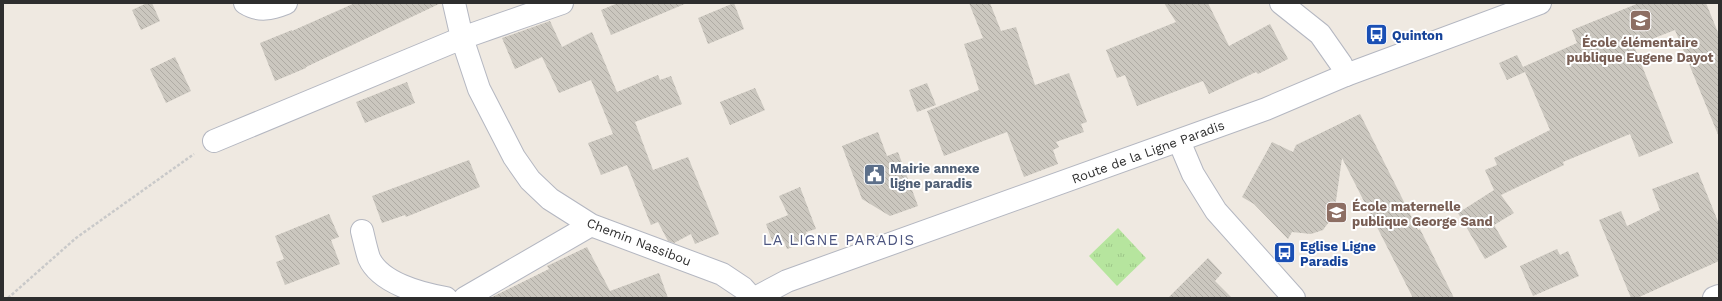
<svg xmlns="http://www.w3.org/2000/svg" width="1722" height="301" viewBox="0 0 1722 301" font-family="'Work Sans',sans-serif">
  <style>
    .park { fill: url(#park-tufts) }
    .building { fill: url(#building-back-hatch) }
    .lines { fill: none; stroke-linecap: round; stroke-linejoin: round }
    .minor-casing { stroke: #b4b7c1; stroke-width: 24 }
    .secondary-casing { stroke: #b4b7c1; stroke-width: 24 }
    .path { stroke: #c9c9c9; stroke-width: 2.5; stroke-dasharray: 3 2; stroke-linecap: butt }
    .minor { stroke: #fff; stroke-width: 22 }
    .secondary { stroke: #fff; stroke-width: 22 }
    .labels { text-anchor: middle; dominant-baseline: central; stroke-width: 4; stroke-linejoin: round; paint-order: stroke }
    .transit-label { font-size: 13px; font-weight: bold; fill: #164399; stroke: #fff; text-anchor: start }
    .education-label { font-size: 13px; font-weight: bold; fill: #785e54; stroke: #fff }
    .street-label { font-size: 13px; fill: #2e2e2e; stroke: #fff }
    .service-label { font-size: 13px; font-weight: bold; fill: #4e5e75; stroke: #fff; text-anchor: start }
    .quarter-label { font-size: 15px; letter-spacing: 1px; fill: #4d5680; stroke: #fff }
  </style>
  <defs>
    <pattern id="park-tufts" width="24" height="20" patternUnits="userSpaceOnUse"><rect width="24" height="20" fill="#b6e59e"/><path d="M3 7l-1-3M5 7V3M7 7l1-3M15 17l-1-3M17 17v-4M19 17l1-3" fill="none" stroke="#9dc588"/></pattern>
    <pattern id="building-back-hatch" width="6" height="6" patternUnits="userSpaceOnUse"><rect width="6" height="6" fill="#cbc7bf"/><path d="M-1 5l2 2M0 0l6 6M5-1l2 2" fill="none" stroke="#afaba4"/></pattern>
  </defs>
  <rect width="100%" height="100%" fill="#efe9e1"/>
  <path class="park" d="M1118 228 1146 258 1117 286 1089 256Z"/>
  <path class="building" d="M147 3H152L160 21 141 30 132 10Z
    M355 3H441L306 67V68L275 81 260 43 292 30V31Z
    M618 3H687L611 35 601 10Z
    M734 3 744 29 708 44 698 18Z
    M969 3H990L1001 31 1016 27 1035 85 1069 73 1087 122 1081 124 1084 132 1056 142 1059 147 1053 150 1058 164 1024 177 1007 132 944 156 927 111 979 90 964 44 983 38Z
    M1164 3H1208L1229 46 1270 24 1288 59 1258 74 1256 72 1209 94 1203 81 1137 106 1125 75 1117 78 1106 50 1176 22Z
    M1639 3H1706L1719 35V137L1675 30 1634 46 1673 143 1639 157 1630 134 1563 162 1564 165 1501 195 1514 213 1494 225 1507 247 1485 259 1458 213 1494 190 1485 170 1497 165 1494 158 1550 130 1525 72 1507 80 1499 63 1517 55 1523 67 1577 43 1572 30Z
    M550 21 562 47 592 32 617 92 658 75 660 80 671 76 682 104 635 122 653 170 688 157 719 234 695 244 691 234 674 243 668 241 658 222 651 225 627 165 601 175 588 143 613 134 591 80 559 93 542 57 515 69 502 38Z
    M175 57 191 91 166 103 150 69Z
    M407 82 415 103 365 123 356 102Z
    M927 83 936 105 917 112 909 90Z
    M755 88 765 110 730 125 720 102Z
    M1360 114 1418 230 1420 229 1454 298H1413L1342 158 1334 215 1323 230 1311 234 1292 232 1288 239 1254 204 1242 197 1272 142 1293 152 1296 145Z
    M878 132 887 156 898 152 918 206 890 216 862 199 842 146Z
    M469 160 480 187 406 217 405 215 382 223 372 196Z
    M1698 172 1719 224V261L1637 298H1631L1599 220 1621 211 1627 226 1660 210 1652 189Z
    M800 187 816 229 806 232 809 241 787 249 784 241 774 246 766 224 788 215 779 196Z
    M329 214 339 237 331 240 340 264 285 285 276 262 284 259 275 236Z
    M587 247 610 291 659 273 668 298H490L549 269 547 266Z
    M1557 249 1560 255 1568 251 1579 276 1533 296 1520 266Z
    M1208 258 1222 273 1215 281 1232 298H1168Z"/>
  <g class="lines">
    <defs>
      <path id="minor" d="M245 3C259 12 271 9 286 3
        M454 3 462 38 479 89 514 157 530 180 550 199 591 225 722 274 743 288 752 298
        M1281 3 1320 34 1341 64 1346 75
        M214 141 462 38 562 3
        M1179 141 1193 174 1216 211 1294 298
        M362 231C364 239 366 249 369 258 380 283 421 294 446 298
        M465 298 591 225
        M1714 298 1719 296"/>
      <path id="secondary" d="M755 298 787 281 1266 109 1346 75 1540 3"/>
    </defs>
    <use href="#minor" class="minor-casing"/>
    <use href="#secondary" class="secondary-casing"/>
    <path class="path" d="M8 298 76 238 194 154"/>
    <use href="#minor" class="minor"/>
    <use href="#secondary" class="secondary"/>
  </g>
  <defs>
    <symbol id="school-square" viewBox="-11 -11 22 22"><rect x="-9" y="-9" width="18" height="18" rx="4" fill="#8d6e63" stroke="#fff"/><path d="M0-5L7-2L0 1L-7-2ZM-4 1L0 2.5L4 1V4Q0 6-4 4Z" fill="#fff"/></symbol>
    <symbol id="bus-square" viewBox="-11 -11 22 22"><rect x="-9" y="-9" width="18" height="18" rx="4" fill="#1a4fb4" stroke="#fff"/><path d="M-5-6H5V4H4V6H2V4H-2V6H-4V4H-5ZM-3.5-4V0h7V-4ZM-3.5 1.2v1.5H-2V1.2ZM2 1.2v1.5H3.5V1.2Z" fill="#fff"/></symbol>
    <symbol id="civic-square" viewBox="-11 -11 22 22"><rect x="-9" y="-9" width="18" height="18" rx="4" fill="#5c6f8a" stroke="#fff"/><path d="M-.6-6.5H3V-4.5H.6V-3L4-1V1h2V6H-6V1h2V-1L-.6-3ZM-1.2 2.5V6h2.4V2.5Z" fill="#fff"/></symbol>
  </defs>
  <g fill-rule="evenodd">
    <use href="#school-square" x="1628" y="8" width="25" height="25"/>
    <use href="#bus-square" x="1364" y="22" width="25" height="25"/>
    <use href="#civic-square" x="862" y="162" width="25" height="25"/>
    <use href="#school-square" x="1324" y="200" width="25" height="25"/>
    <use href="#bus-square" x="1272" y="240" width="25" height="25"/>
  </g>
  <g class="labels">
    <g class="transit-label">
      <text x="1392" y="35">Quinton</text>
      <text x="1300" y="246">Eglise Ligne<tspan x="1300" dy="15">Paradis</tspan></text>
    </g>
    <g class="education-label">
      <text x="1640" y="42">École élémentaire<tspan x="1640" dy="15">publique Eugene Dayot</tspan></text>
      <text x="1352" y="206" text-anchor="start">École maternelle<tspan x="1352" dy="15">publique George Sand</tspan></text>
    </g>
    <g class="street-label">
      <text transform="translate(1148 152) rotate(-20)">Route de la Ligne Paradis</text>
      <text transform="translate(639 242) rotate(21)">Chemin Nassibou</text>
    </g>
    <g class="service-label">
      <text x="890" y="168">Mairie annexe<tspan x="890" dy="15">ligne paradis</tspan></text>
    </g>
    <g class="quarter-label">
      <text x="839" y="240">LA LIGNE PARADIS</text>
    </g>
  </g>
  <rect width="1722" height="301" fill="none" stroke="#2e2e2e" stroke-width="8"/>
</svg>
